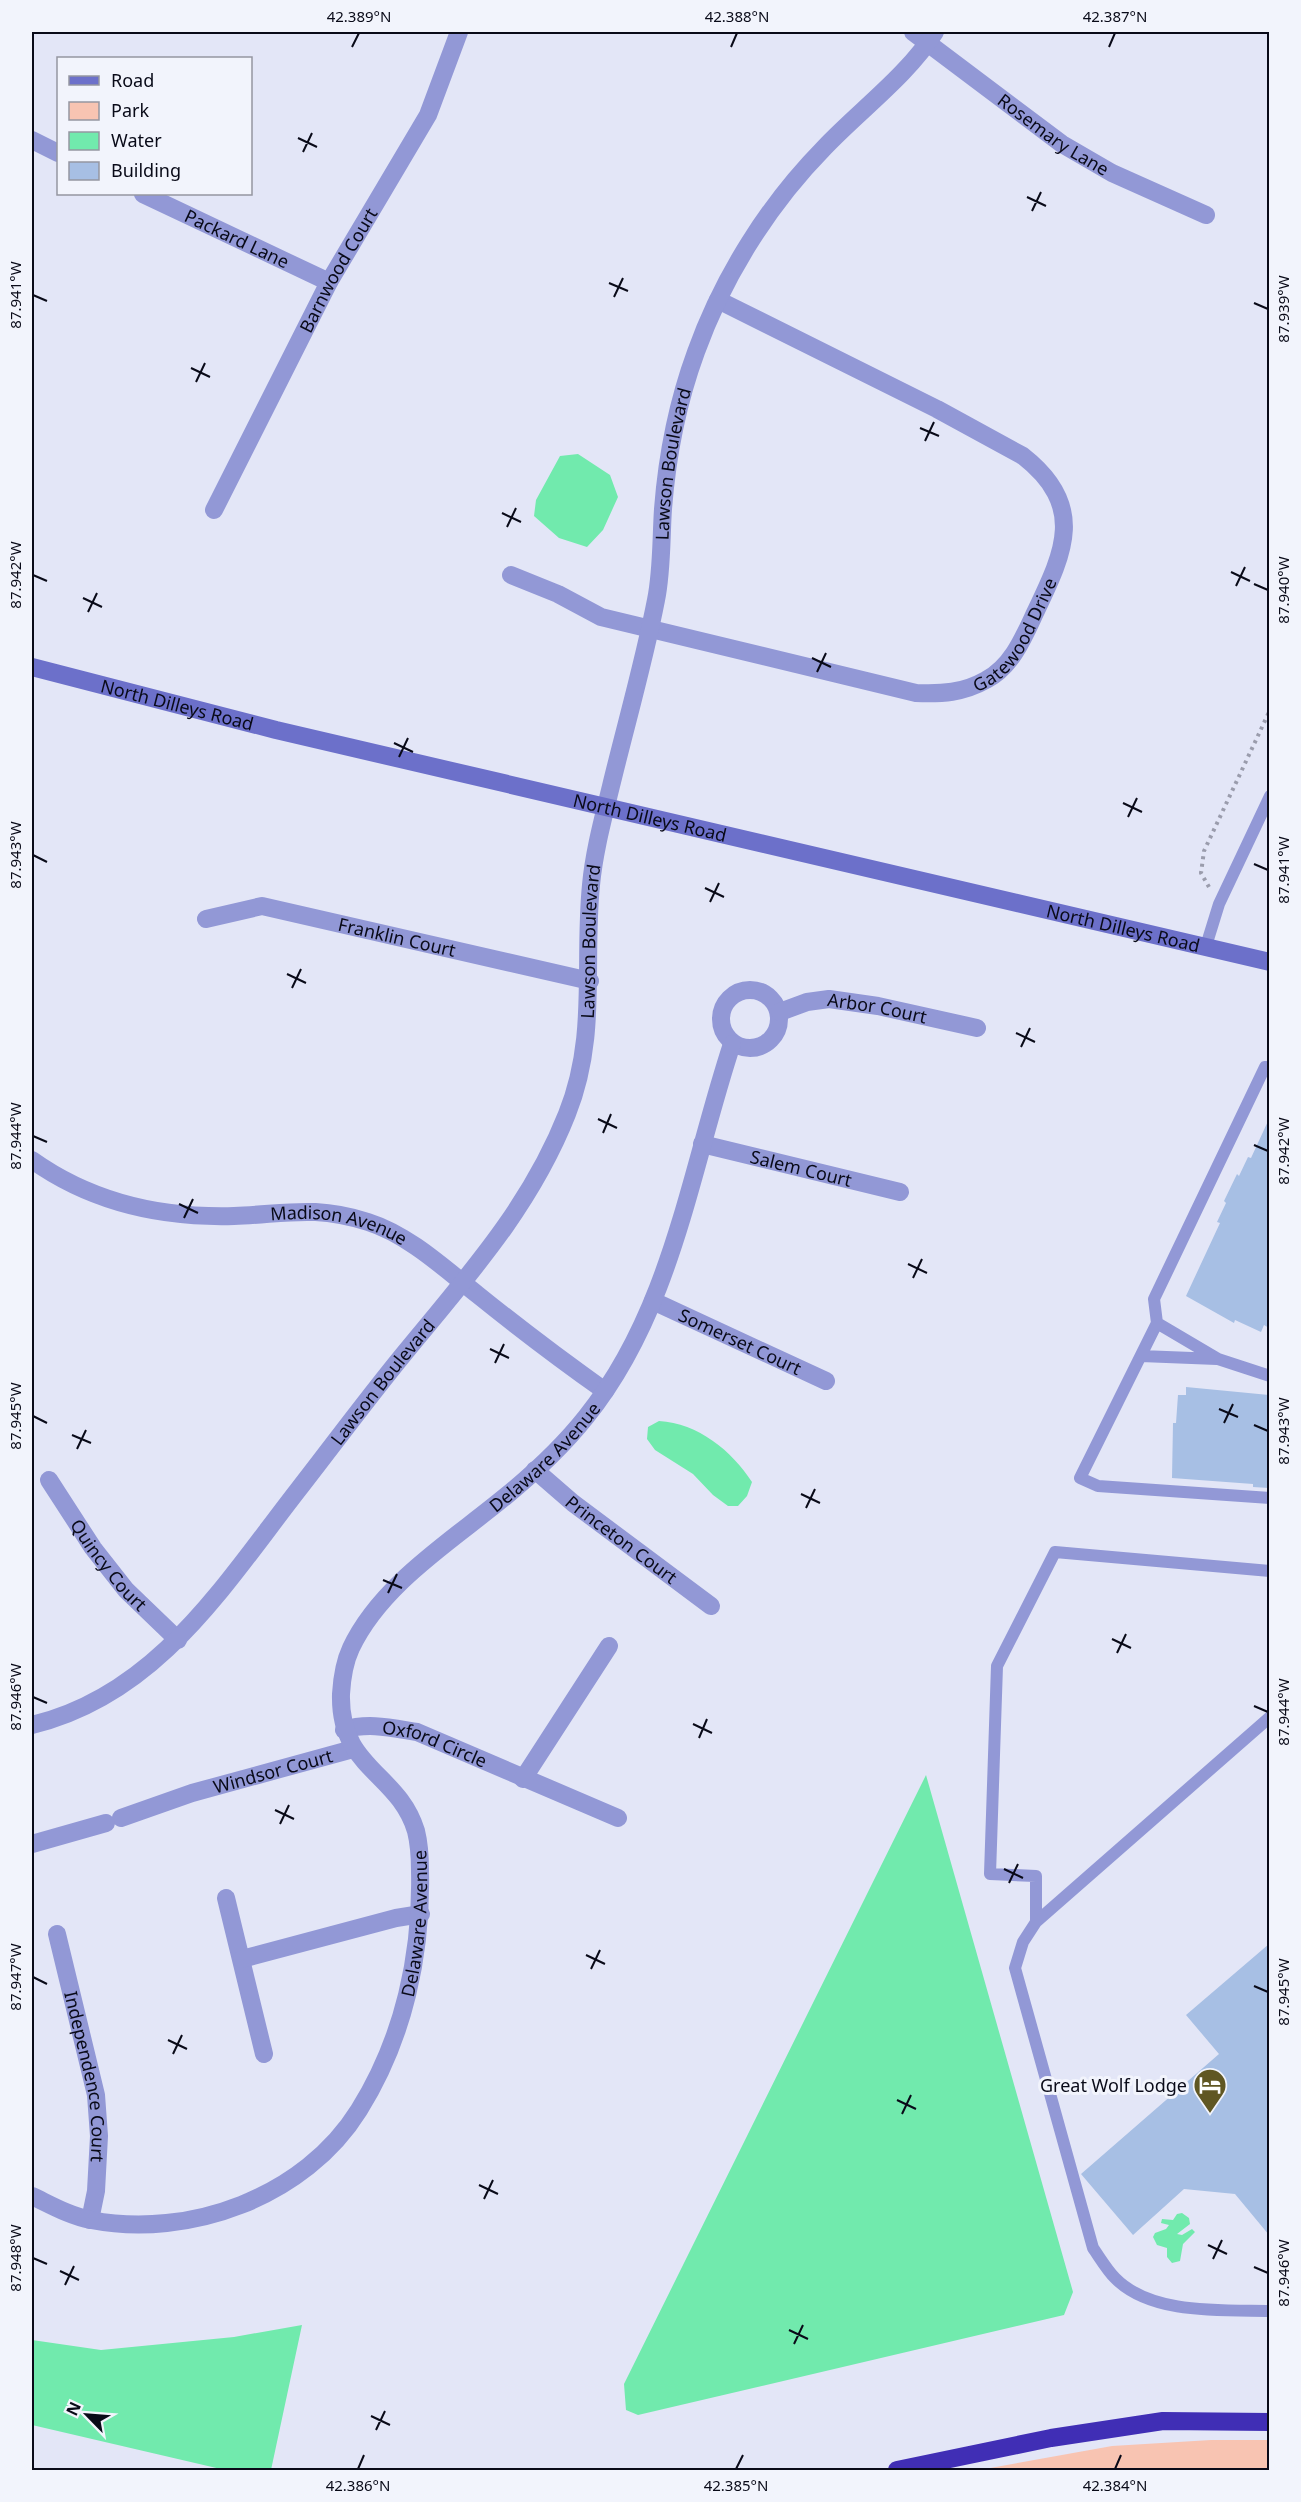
<svg xmlns="http://www.w3.org/2000/svg" width="1301" height="2502" viewBox="0 0 1301 2502" font-family="'Noto Sans',sans-serif">
  <style>
    .green { fill: #f8c4b2 }
    .water { fill: #71eaad }
    .building { fill: #a7bfe4 }
    .lines { fill: none; stroke-linecap: round; stroke-linejoin: round }
    .path { stroke: #9a9cac; stroke-width: 4; stroke-dasharray: 3 4.5; stroke-linecap: butt }
    .lane { stroke: #9298d6; stroke-width: 12 }
    .street { stroke: #9298d6; stroke-width: 18 }
    .secondary { stroke: #6c70ca; stroke-width: 18 }
    .highway { stroke: #402eb5; stroke-width: 18 }
    .ticks { fill: none; stroke: #090a18; stroke-width: 2 }
    .labels { text-anchor: middle; dominant-baseline: central; stroke-width: 6; stroke-linejoin: round; paint-order: stroke }
    .street-label { font-size: 18px; fill: #090a18; stroke: #f2f4fc }
    .poi-label { font-size: 18px; fill: #090a18; stroke: #f2f4fc; text-anchor: end }
    .neatline { fill: none; stroke: #090a18; stroke-width: 2 }
    .ticks-label { font-size: 15px; text-anchor: middle; fill: #090a18 }
  </style>
  <rect width="100%" height="100%" fill="#e3e6f7"/>
  <path class="green" d="M1211 2440H1269V2470H979L1112 2446Z"/>
  <path class="water" d="M578 454 610 475 618 497 603 530 587 547 559 538 534 516 536 500 560 456Z
    M659 1421C698 1423 732 1451 752 1482L747 1496 738 1506H728L713 1495 693 1474 655 1450 647 1439 648 1427Z
    M926 1775 1073 2292 1064 2315 638 2415 626 2410 624 2384Z
    M1182 2213 1189 2218 1190 2224 1177 2234 1182 2235 1192 2229 1195 2232 1183 2244 1180 2261 1172 2263 1167 2257V2248L1157 2245 1153 2237 1155 2233 1166 2229 1169 2225 1161 2223 1162 2219 1173 2220 1177 2214Z
    M302 2325 271 2470H225L32 2425V2340L101 2350 234 2337Z"/>
  <path class="building" d="M1269 1119V1328L1264 1325 1261 1332 1235 1320 1234 1323 1186 1296 1220 1223 1217 1222 1226 1203 1224 1201 1237 1174 1239 1176 1248 1157 1251 1158Z
    M1186 1387 1269 1395V1488L1253 1487V1484L1172 1478 1173 1423H1176L1178 1395H1186Z
    M1269 1944V2235L1235 2194 1184 2189 1133 2235 1081 2174 1219 2054 1186 2015Z"/>
  <g class="lines">
    <path class="path" d="M1209 887 1201 873 1204 851 1270 710"/>
    <path class="lane" d="M1206 946 1219 904 1270 796
      M1270 1068 1265 1067 1154 1299 1157 1323 1080 1478 1098 1486 1270 1498
      M1157 1323 1218 1359 1270 1376
      M1141 1356 1217 1359
      M1270 1717 1036 1922 1023 1942 1015 1968 1093 2248C1100 2258 1107 2270 1115 2278 1151 2315 1222 2310 1270 2311
      M1036 1922V1876L990 1874 997 1666 1055 1552 1270 1571"/>
    <g class="street">
      <path id="s1" d="M913 32 1062 144 1112 173 1206 215"/>
      <path d="M32 140 58 153"/>
      <path id="s2" d="M143 194 329 282"/>
      <path id="s3" d="M214 510 329 282 428 115 459 32"/>
      <path id="s4" d="M511 575 558 594 601 617 916 693C942 694 963 693 986 680 1011 667 1023 639 1034 615 1063 554 1088 507 1023 456L937 409 718 300"/>
      <path id="s5" d="M206 919 262 906 590 981"/>
      <circle cx="750" cy="1019" r="29"/>
      <path id="s6" d="M780 1012 807 1002 829 999 878 1006 977 1028"/>
      <path id="s7" d="M702 1144 900 1192"/>
      <path id="s8" d="M32 1160C91 1202 162 1218 234 1216 287 1214 314 1205 368 1222 409 1235 445 1269 478 1295 519 1328 561 1360 605 1391"/>
      <path id="s9" d="M653 1301 826 1381"/>
      <path id="s10" d="M535 1470 573 1503 711 1606"/>
      <path id="s11" d="M49 1480 93 1548 126 1590 178 1640"/>
      <path id="s12" d="M32 1725C157 1695 224 1585 298 1490 333 1445 367 1399 403 1355 466 1278 530 1208 567 1114 598 1037 583 965 591 885 594 852 603 819 611 786 626 724 644 662 656 600 662 571 661 539 663 509 667 457 678 401 696 352 723 277 768 205 824 148 860 110 907 76 935 32"/>
      <path id="s13" d="M344 1730C368 1722 392 1728 417 1732L618 1818"/>
      <path d="M523 1779 609 1646"/>
      <path id="s14" d="M121 1818 192 1793 353 1749"/>
      <path d="M32 1844 106 1823"/>
      <path d="M226 1898 264 2054"/>
      <path id="s15" d="M57 1934 96 2095 99 2136 96 2191 90 2220"/>
      <path d="M242 1959 396 1918 421 1914"/>
      <path id="s16" d="M32 2196C51 2205 70 2216 91 2220 189 2239 305 2197 359 2110 404 2038 422 1954 420 1871 420 1859 419 1843 416 1831 398 1772 339 1769 341 1694 342 1677 344 1663 351 1648 381 1584 453 1540 506 1496 534 1473 563 1446 586 1417 672 1310 690 1171 732 1044"/>
    </g>
    <path class="secondary" id="s17" d="M32 667 276 730 1270 962"/>
    <path class="highway" d="M897 2470 1051 2438 1163 2421 1270 2422"/>
  </g>
  <path class="ticks" d="M352 47 359 33M731 47 737 33M1109 47 1115 33M298 138 317 147M303 152 312 133M1027 197 1046 206M1032 211 1041 192M609 283 628 291M33 295 47 301M614 297 623 278M1254 303 1268 309M191 368 210 377M196 382 205 363M920 428 939 436M925 441 934 422M502 513 521 522M507 527 516 508M1231 572 1250 581M33 575 47 581M1254 584 1268 590M1236 586 1245 567M83 598 102 607M88 612 97 593M812 658 831 667M817 672 826 653M394 743 413 752M399 757 408 738M1123 803 1142 812M1128 817 1137 798M33 855 47 862M1254 864 1268 870M705 888 724 897M710 902 719 883M287 974 306 983M292 988 301 969M1016 1033 1035 1042M1021 1047 1030 1028M598 1119 617 1128M603 1133 611 1114M33 1136 47 1142M1254 1145 1268 1151M179 1204 198 1213M184 1218 193 1199M908 1264 927 1273M913 1278 922 1259M490 1349 509 1358M495 1363 504 1344M1219 1409 1238 1417M33 1416 47 1423M1224 1423 1233 1404M1254 1425 1268 1431M72 1435 91 1443M77 1449 86 1430M801 1494 820 1503M806 1508 815 1489M383 1580 402 1588M388 1593 397 1574M1112 1639 1131 1648M1117 1653 1126 1634M33 1697 47 1703M1254 1706 1268 1712M693 1724 712 1733M699 1738 707 1719M275 1810 294 1819M280 1824 289 1805M1004 1869 1023 1878M1009 1883 1018 1864M586 1955 605 1964M591 1969 600 1950M33 1977 47 1984M1254 1986 1268 1992M168 2040 187 2049M173 2054 182 2035M897 2100 916 2109M902 2114 911 2095M479 2185 498 2194M484 2199 493 2180M1208 2245 1227 2254M33 2258 47 2264M1213 2259 1222 2240M1254 2267 1268 2273M60 2271 79 2280M65 2285 74 2266M789 2330 808 2339M794 2344 803 2325M371 2416 390 2425M376 2430 385 2411M358 2469 364 2455M736 2469 743 2455M1115 2469 1121 2455"/>
  <defs>
    <symbol id="hotel-pin" viewBox="-11 -11 22 30"><path d="M0 17L-7.5 6A9.5 9.5 0 1 1 7.5 6Z" fill="#605723" stroke="#f2f4fc"/><path d="M-6-4.5h1.5V1H6V5H4.5V3h-9V5H-6ZM-4 0a1.8 1.8 0 1 1 3.6 0ZM.5 0V-2.5h3Q6-2.5 6 0Z" fill="#fff"/></symbol>
  </defs>
  <g fill-rule="evenodd">
    <use href="#hotel-pin" x="1191" y="2066" width="38" height="52"/>
  </g>
  <g class="labels">
    <g class="street-label">
      <text stroke="none"><textPath href="#s1" startOffset="174">Rosemary Lane</textPath></text>
      <text stroke="none"><textPath href="#s2" startOffset="104">Packard Lane</textPath></text>
      <text stroke="none"><textPath href="#s3" startOffset="270">Barnwood Court</textPath></text>
      <text stroke="none"><textPath href="#s12" startOffset="1488">Lawson Boulevard</textPath></text>
      <text stroke="none"><textPath href="#s4" startOffset="550">Gatewood Drive</textPath></text>
      <text stroke="none"><textPath href="#s17" startOffset="150">North Dilleys Road</textPath></text>
      <text stroke="none"><textPath href="#s17" startOffset="636">North Dilleys Road</textPath></text>
      <text stroke="none"><textPath href="#s17" startOffset="1122">North Dilleys Road</textPath></text>
      <text stroke="none"><textPath href="#s5" startOffset="196">Franklin Court</textPath></text>
      <text stroke="none"><textPath href="#s12" startOffset="1002">Lawson Boulevard</textPath></text>
      <text stroke="none"><textPath href="#s6" startOffset="100">Arbor Court</textPath></text>
      <text stroke="none"><textPath href="#s7" startOffset="102">Salem Court</textPath></text>
      <text stroke="none"><textPath href="#s8" startOffset="320">Madison Avenue</textPath></text>
      <text stroke="none"><textPath href="#s9" startOffset="96">Somerset Court</textPath></text>
      <text stroke="none"><textPath href="#s12" startOffset="500">Lawson Boulevard</textPath></text>
      <text stroke="none"><textPath href="#s16" startOffset="1143">Delaware Avenue</textPath></text>
      <text stroke="none"><textPath href="#s10" startOffset="111">Princeton Court</textPath></text>
      <text stroke="none"><textPath href="#s11" startOffset="104">Quincy Court</textPath></text>
      <text stroke="none"><textPath href="#s13" startOffset="94">Oxford Circle</textPath></text>
      <text stroke="none"><textPath href="#s14" startOffset="159">Windsor Court</textPath></text>
      <text stroke="none"><textPath href="#s16" startOffset="568">Delaware Avenue</textPath></text>
      <text stroke="none"><textPath href="#s15" startOffset="146">Independence Court</textPath></text>
    </g>
    <g class="poi-label">
      <text x="1187" y="2085">Great Wolf Lodge</text>
    </g>
  </g>
  <rect width="1301" height="2502" fill="none" stroke="#f2f4fc" stroke-width="66"/>
  <rect x="57" y="57" width="195" height="138" fill="#f2f4fc" stroke="#9596a1" stroke-width="1.5"/>
  <rect x="69" y="76" width="30" height="9" fill="#6c70ca" stroke="#9596a1" stroke-width="1.5"/>
  <text x="111" y="87" font-size="18" fill="#090a18">Road</text>
  <rect x="69" y="102" width="30" height="18" fill="#f8c4b2" stroke="#9596a1" stroke-width="1.5"/>
  <text x="111" y="117" font-size="18" fill="#090a18">Park</text>
  <rect x="69" y="132" width="30" height="18" fill="#71eaad" stroke="#9596a1" stroke-width="1.5"/>
  <text x="111" y="147" font-size="18" fill="#090a18">Water</text>
  <rect x="69" y="162" width="30" height="18" fill="#a7bfe4" stroke="#9596a1" stroke-width="1.5"/>
  <text x="111" y="177" font-size="18" fill="#090a18">Building</text>
  <g transform="translate(87 2415) rotate(295)" stroke="#f2f4fc" stroke-width="4.5" paint-order="stroke">
  <path d="M0-4.5L10 22L0 15L-10 22Z" fill="#090a18"/>
  <text y="-9" font-size="16" font-weight="bold" text-anchor="middle" fill="#090a18">N</text>
  </g>
  <rect x="33" y="33" width="1235" height="2436" class="neatline"/>
  <g class="ticks-label">
    <text x="359" y="22">42.389°N</text>
    <text x="737" y="22">42.388°N</text>
    <text x="1115" y="22">42.387°N</text>
    <text transform="translate(16 295) rotate(-90)" y="5">87.941°W</text>
    <text transform="translate(1284 309) rotate(-90)" y="5">87.939°W</text>
    <text transform="translate(16 575) rotate(-90)" y="5">87.942°W</text>
    <text transform="translate(1284 590) rotate(-90)" y="5">87.940°W</text>
    <text transform="translate(16 855) rotate(-90)" y="5">87.943°W</text>
    <text transform="translate(1284 870) rotate(-90)" y="5">87.941°W</text>
    <text transform="translate(16 1136) rotate(-90)" y="5">87.944°W</text>
    <text transform="translate(1284 1151) rotate(-90)" y="5">87.942°W</text>
    <text transform="translate(16 1416) rotate(-90)" y="5">87.945°W</text>
    <text transform="translate(1284 1431) rotate(-90)" y="5">87.943°W</text>
    <text transform="translate(16 1697) rotate(-90)" y="5">87.946°W</text>
    <text transform="translate(1284 1712) rotate(-90)" y="5">87.944°W</text>
    <text transform="translate(16 1977) rotate(-90)" y="5">87.947°W</text>
    <text transform="translate(1284 1992) rotate(-90)" y="5">87.945°W</text>
    <text transform="translate(16 2258) rotate(-90)" y="5">87.948°W</text>
    <text transform="translate(1284 2273) rotate(-90)" y="5">87.946°W</text>
    <text x="358" y="2491">42.386°N</text>
    <text x="736" y="2491">42.385°N</text>
    <text x="1115" y="2491">42.384°N</text>
  </g>
</svg>
